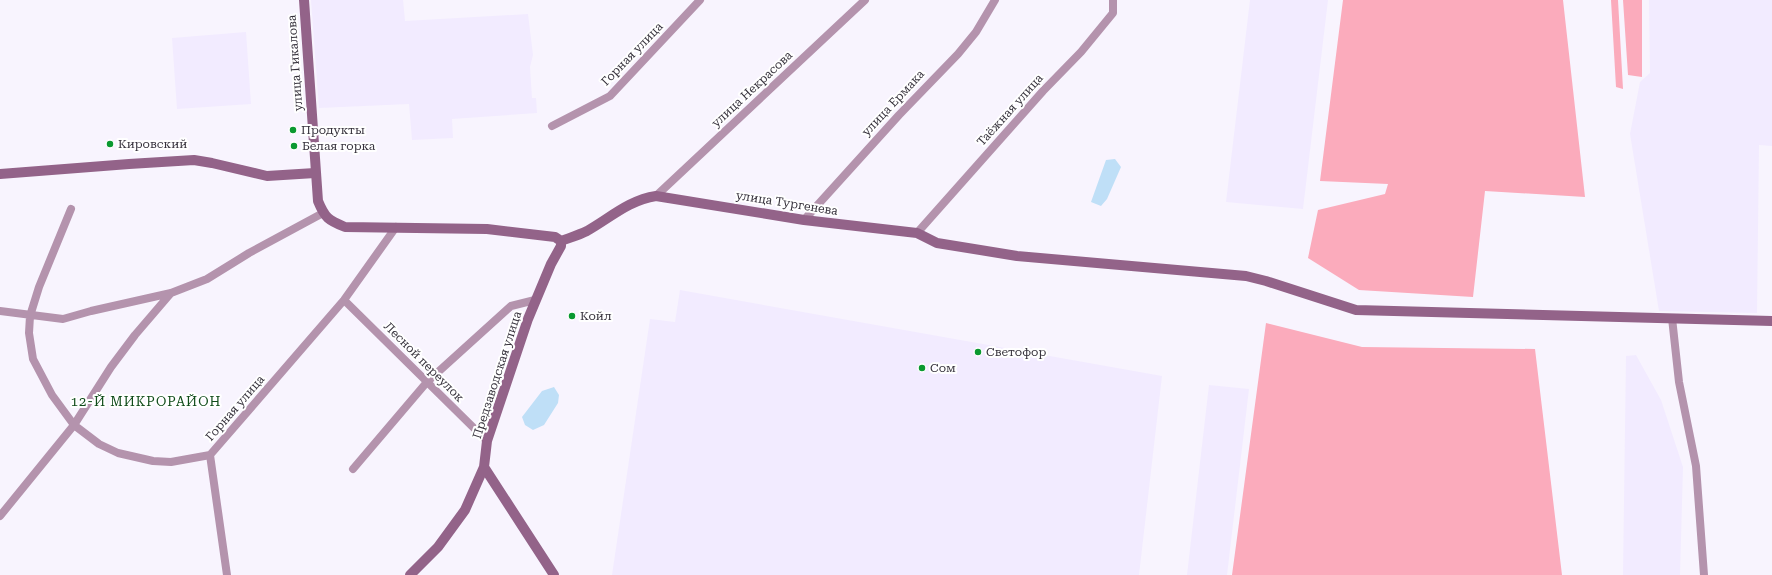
<svg xmlns="http://www.w3.org/2000/svg" width="1772" height="575" viewBox="0 0 1772 575" font-family="'Roboto Serif',serif">
  <style>
    .built { fill: #f2ebff }
    .forest { fill: #fbabbc }
    .water { fill: #bfdff7 }
    .lines { fill: none; stroke-linecap: round; stroke-linejoin: round }
    .street { stroke: #b493ad; stroke-width: 8 }
    .secondary { stroke: #936389; stroke-width: 10 }
    .poi-dot { fill: #0a9930; stroke: #fff; stroke-width: 1.5 }
    .labels { text-anchor: middle; dominant-baseline: central; stroke-width: 4; stroke-linejoin: round; paint-order: stroke }
    .street-label { font-size: 12px; fill: #36323c; stroke: #fff }
    .poi-label { font-size: 12px; fill: #36323c; stroke: #fff; text-anchor: start }
    .neighbourhood-label { font-size: 13px; letter-spacing: 1px; fill: #0f4b19; stroke: #fff }
  </style>
  <rect width="100%" height="100%" fill="#f8f4fe"/>
  <path class="built" d="M311 0H403L405 21 528 14 533 55 530 67 532 98H536L537 113 452 119 453 138 412 140 409 104 319 108Z
    M1250 0H1328L1303 209 1226 202Z
    M1649 0H1772V146L1759 145 1757 313 1659 311 1630 134 1640 82 1650 73Z
    M246 32 251 104 177 109 172 38Z
    M680 290 1162 376 1139 575H612L650 319 675 322Z
    M1636 355 1661 400 1683 467 1680 575H1623L1626 356Z
    M1209 385 1249 389 1227 575H1187Z"/>
  <path class="forest" d="M1343 0H1563L1585 197 1485 191 1473 297 1359 290 1308 258 1318 210 1385 194 1388 184 1320 181Z
    M1611 0H1618L1623 89 1616 87Z
    M1623 0H1642V77L1628 75Z
    M1266 323 1362 347 1535 349 1562 575H1232Z"/>
  <path class="water" d="M1115 159 1121 167 1107 199 1101 206 1091 202 1106 160Z
    M554 387 559 395 558 403 544 425 533 430 525 425 522 417 542 391Z"/>
  <g class="lines">
    <path class="street" d="M552 126 610 96 700 0
      M656 196 865 0
      M71 209 39 287 30 316 29 333 33 359 52 395 74 425 99 444 118 453 153 461 171 462 210 455 344 300 396 227
      M804 220 899 115 958 54 976 32 995 0
      M917 233 1043 91 1081 52 1113 13V0
      M344 300 487 441
      M0 311 63 319 91 311 171 293 207 279 249 253 323 213
      M1672 318 1679 382 1696 466 1704 575
      M210 455 227 575
      M353 469 427 382 511 306 535 300
      M0 516 74 425 111 367 135 335 171 293"/>
    <path class="secondary" d="M304 0 318 201C325 218 328 220 345 227L487 229 555 237 561 241
      M0 174 129 164 194 160 212 163 267 176 315 173
      M561 241C569 238 579 235 587 231 610 218 629 200 656 196L804 220 917 233 937 243 1017 256 1246 276 1266 281 1356 310 1772 321
      M410 575 438 547 465 510 484 467
      M554 575 484 467 487 441 528 319 551 264 561 246V241"/>
  </g>
  <g class="poi-dot">
    <circle cx="293" cy="130" r="4"/>
    <circle cx="110" cy="144" r="4"/>
    <circle cx="294" cy="146" r="4"/>
    <circle cx="572" cy="316" r="4"/>
    <circle cx="978" cy="352" r="4"/>
    <circle cx="922" cy="368" r="4"/>
  </g>
  <g class="labels">
    <g class="street-label">
      <text transform="translate(632 54) rotate(-46)">Горная улица</text>
      <text transform="translate(295 63) rotate(-94)">улица Гикалова</text>
      <text transform="translate(752 89) rotate(-43)">улица Некрасова</text>
      <text transform="translate(893 103) rotate(-47)">улица Ермака</text>
      <text transform="translate(1010 110) rotate(-48)">Таёжная улица</text>
      <text transform="translate(787 203) rotate(9)">улица Тургенева</text>
      <text transform="translate(424 362) rotate(45)">Лесной переулок</text>
      <text transform="translate(497 375) rotate(-72)">Предзаводская улица</text>
      <text transform="translate(235 408) rotate(-49)">Горная улица</text>
    </g>
    <g class="poi-label">
      <text x="301" y="130">Продукты</text>
      <text x="118" y="144">Кировский</text>
      <text x="302" y="146">Белая горка</text>
      <text x="580" y="316">Койл</text>
      <text x="986" y="352">Светофор</text>
      <text x="930" y="368">Сом</text>
    </g>
    <g class="neighbourhood-label">
      <text x="146" y="401">12-Й МИКРОРАЙОН</text>
    </g>
  </g>
</svg>
